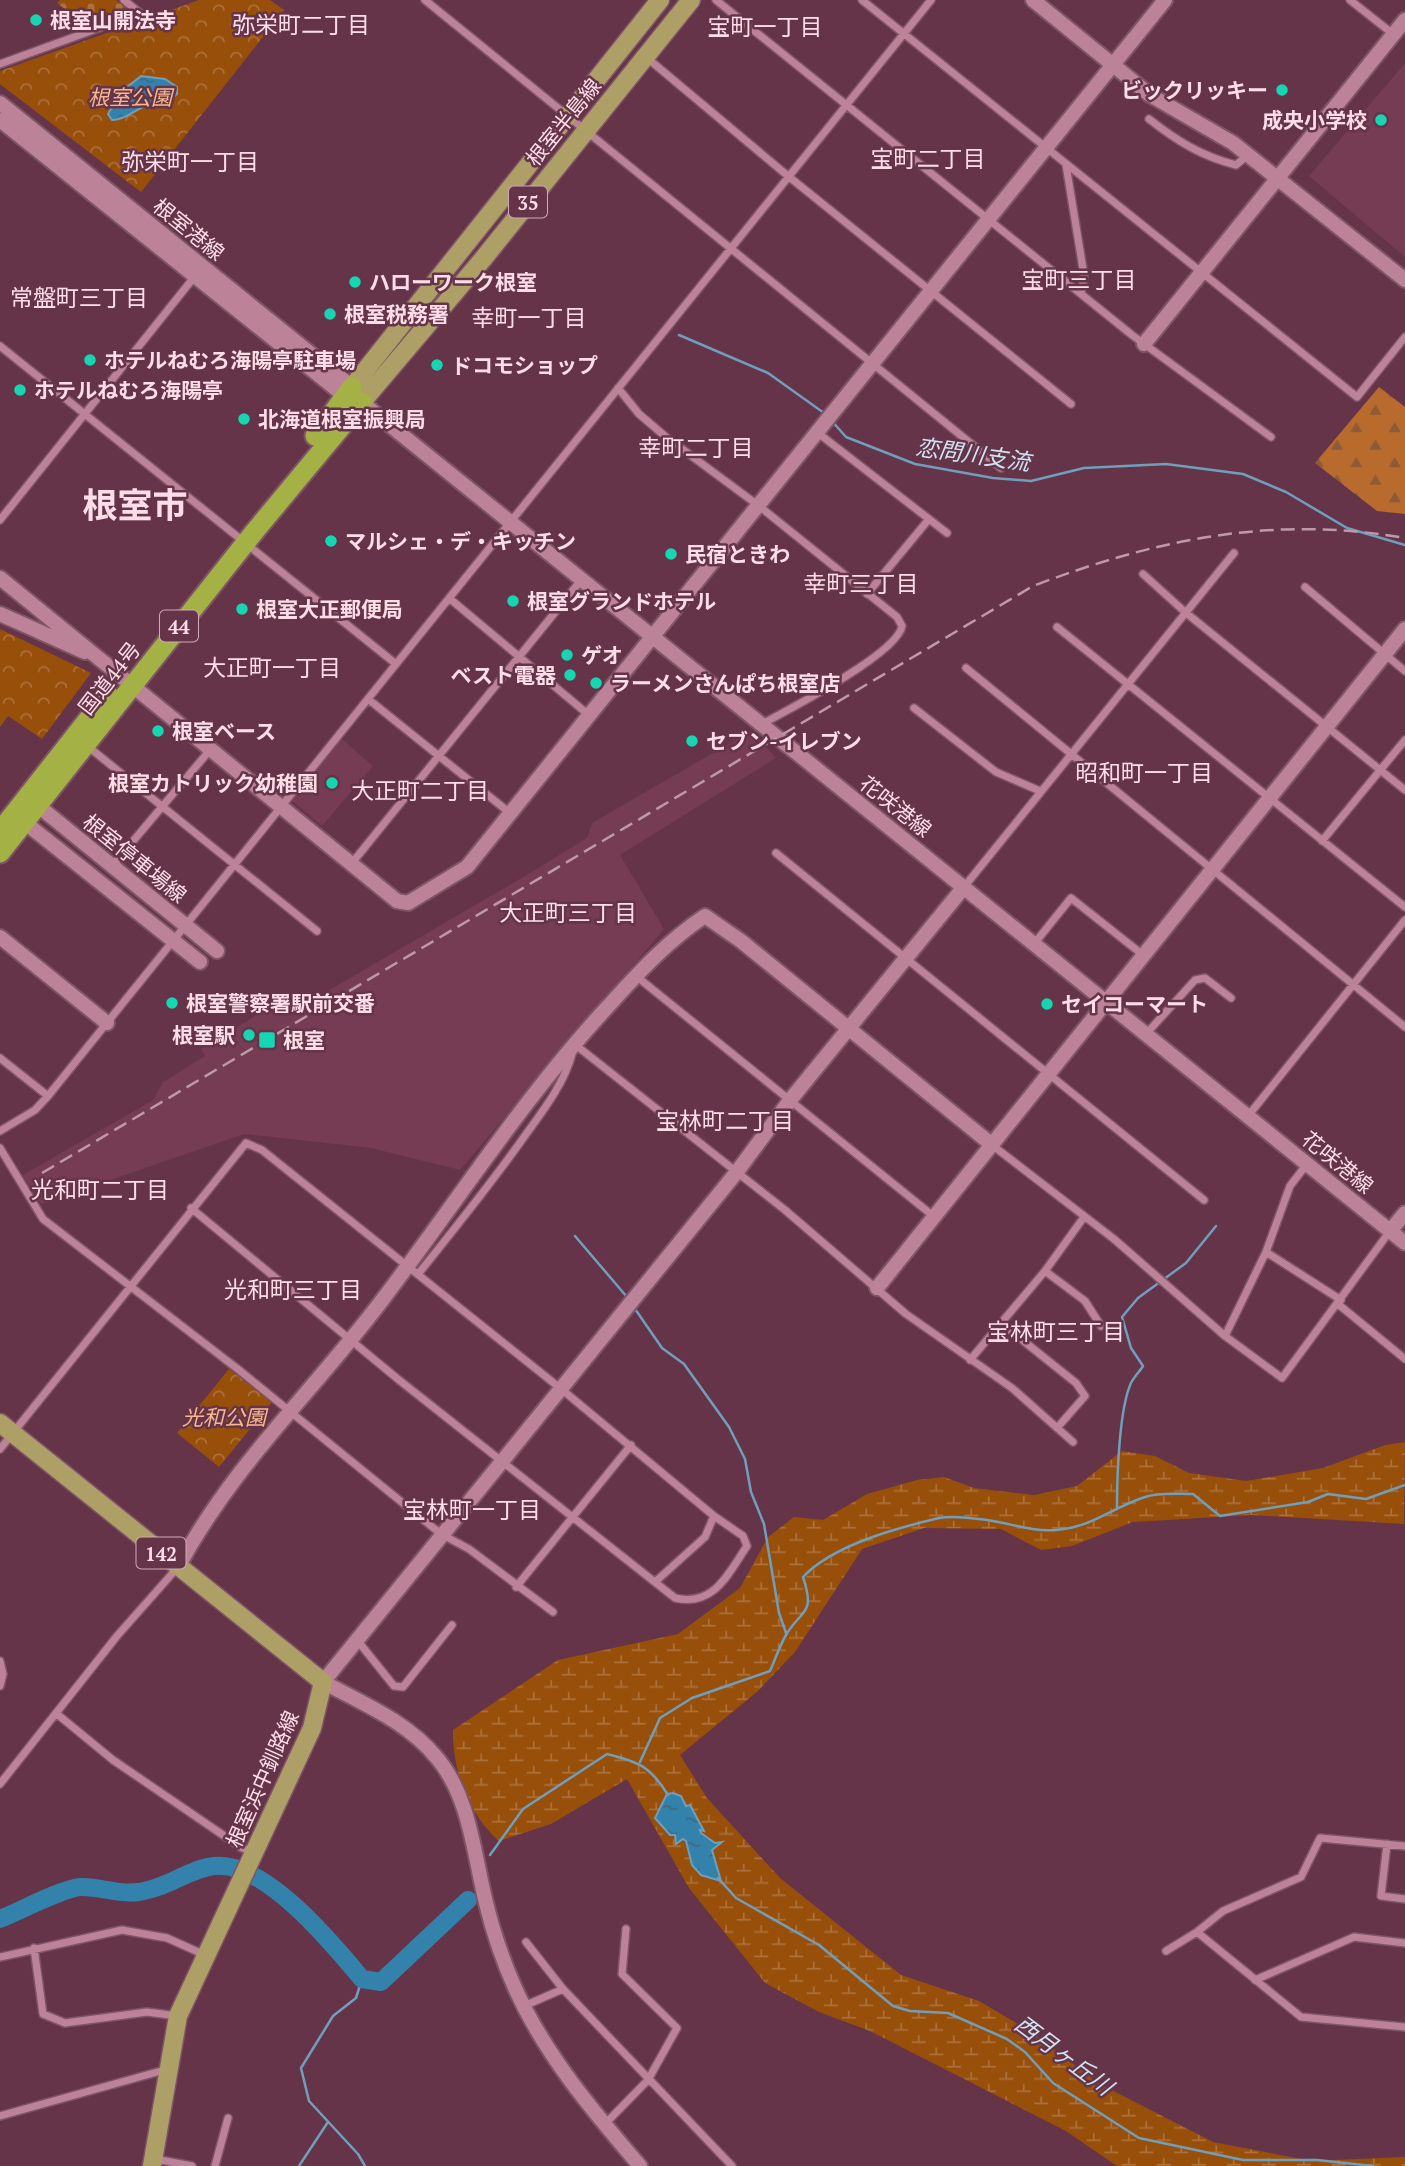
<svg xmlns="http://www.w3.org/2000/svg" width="1405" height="2166" viewBox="0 0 1405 2166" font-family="'PT Serif','Noto Sans JP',serif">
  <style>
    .built { fill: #753c53 }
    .forest { fill: url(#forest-firs) }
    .wetland { fill: url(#wetland-marsh); fill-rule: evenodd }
    .cemetery { fill: url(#cemetery-stones) }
    .park { fill: url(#park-crowns) }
    .water { fill: url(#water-ripples); stroke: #709ebd; stroke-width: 2 }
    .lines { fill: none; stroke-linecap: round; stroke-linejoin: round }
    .stream { stroke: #709ebd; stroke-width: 2.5 }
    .river { stroke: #3382ab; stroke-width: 18 }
    .street-casing { stroke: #7e5566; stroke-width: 10 }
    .secondary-casing { stroke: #7e5566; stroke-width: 18 }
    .primary-casing { stroke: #7e5566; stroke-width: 21 }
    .highway-casing { stroke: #7e5566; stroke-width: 23 }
    .street { stroke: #bc8398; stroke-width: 7 }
    .secondary { stroke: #bc8398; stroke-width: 14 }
    .primary { stroke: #ae9f66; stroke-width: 18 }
    .highway { stroke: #a4b144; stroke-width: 19 }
    .rail { stroke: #bf99a7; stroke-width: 2.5; stroke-dasharray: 14 7; stroke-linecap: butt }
    .poi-dot { fill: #16d5b3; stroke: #653448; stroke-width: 2.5 }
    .labels { text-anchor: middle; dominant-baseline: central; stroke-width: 5; stroke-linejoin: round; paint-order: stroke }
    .shield { fill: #653448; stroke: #cfabb8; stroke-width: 2 }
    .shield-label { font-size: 19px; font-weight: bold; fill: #fddee8 }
    .poi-label { font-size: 21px; font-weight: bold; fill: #fddee8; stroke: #653448; text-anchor: start }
    .park-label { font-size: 21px; font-style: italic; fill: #f7b88e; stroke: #653448 }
    .street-label { font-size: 21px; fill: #fddee8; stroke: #653448 }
    .neighbourhood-label { font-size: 23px; fill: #fddee8; stroke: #653448 }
    .water-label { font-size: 23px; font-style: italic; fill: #cde3f2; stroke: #653448 }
    .town-label { font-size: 35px; font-weight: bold; fill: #fddee8; stroke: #653448 }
  </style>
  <defs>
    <pattern id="forest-firs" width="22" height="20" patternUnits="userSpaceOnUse" patternTransform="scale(1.75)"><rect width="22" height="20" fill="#b86b2d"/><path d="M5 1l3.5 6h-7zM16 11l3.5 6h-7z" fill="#8d5b37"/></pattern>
    <pattern id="wetland-marsh" width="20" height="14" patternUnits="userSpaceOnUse" patternTransform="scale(1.75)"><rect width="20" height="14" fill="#984f0a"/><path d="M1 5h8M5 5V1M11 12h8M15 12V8" fill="none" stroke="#ac703a"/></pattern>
    <pattern id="cemetery-stones" width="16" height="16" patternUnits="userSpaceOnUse" patternTransform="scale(1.75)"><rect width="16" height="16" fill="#984f0a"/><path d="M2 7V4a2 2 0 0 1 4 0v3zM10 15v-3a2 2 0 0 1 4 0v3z" fill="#ac703a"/></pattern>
    <pattern id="park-crowns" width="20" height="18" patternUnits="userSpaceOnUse" patternTransform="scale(1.75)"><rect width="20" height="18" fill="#984f0a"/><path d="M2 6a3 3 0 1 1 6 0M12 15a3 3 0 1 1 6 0" fill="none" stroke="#ac703a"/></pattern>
    <pattern id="water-ripples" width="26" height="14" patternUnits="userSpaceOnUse" patternTransform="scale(1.75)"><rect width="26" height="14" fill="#3382ab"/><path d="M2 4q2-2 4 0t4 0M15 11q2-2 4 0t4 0" fill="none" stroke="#3d6983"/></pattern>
  </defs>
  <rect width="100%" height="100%" fill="#653448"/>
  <path class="built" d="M1405 63V257L1309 176Z
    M751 731 776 758 620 855 664 929 460 1170 371 1148 244 1134 41 1204 23 1175 153 1100 163 1082 205 1056 201 1049 285 998 295 1010 530 873 587 838 592 823Z
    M341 738 373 766 322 826 292 801Z"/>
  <path class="forest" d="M1379 387 1405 407V514L1377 511 1315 463Z"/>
  <path class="wetland" d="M1405 1442 1404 1524 1251 1515 1133 1522 1072 1546 1041 1550 1001 1529 924 1528 862 1549 795 1652 758 1691 680 1755 707 1798 780 1878 901 1975 979 2001 1030 2031 1098 2083 1213 2142 1312 2161 1405 2157V2166H1117L1066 2131 870 2031 819 2012 765 1983 689 1888 627 1779 551 1824 499 1841C469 1815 452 1770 453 1730L558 1660 678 1634 740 1588 768 1537 794 1517 823 1520 867 1494 917 1480 944 1477 974 1488 1034 1495 1077 1486 1122 1451 1155 1456 1189 1473 1246 1481 1323 1468 1385 1445ZM665 1802 690 1806 704 1830H700L701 1833 716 1843H720L712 1850 721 1881C697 1867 690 1873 686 1841L670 1835 661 1805Z"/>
  <path class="cemetery" d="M60 0H116L125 7 124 14 88 27 57 3Z"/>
  <path class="park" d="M199 0H270L284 10 141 192 0 84V71Z
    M0 629 91 673 42 739 8 716 0 727Z
    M229 1369 272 1402 219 1467 177 1433Z"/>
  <path class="water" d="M141 76 165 79 177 87V94L166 103 158 100C142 105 126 120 112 120L108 114 120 93Z
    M673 1793 681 1796 686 1806 690 1805 704 1831 700 1830 701 1833 715 1843 722 1842 712 1850 721 1881 701 1875 692 1865 686 1841 683 1839 676 1844 675 1835H670L655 1818 667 1794Z"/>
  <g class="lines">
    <path class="stream" d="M679 335 768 373 824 413
      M831 420 846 437 915 464 993 478 1031 481 1084 468 1166 464 1243 474 1286 492 1347 528 1405 545
      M575 1236 627 1297
      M633 1306 662 1348 684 1364 729 1427 745 1459 751 1492 764 1524 779 1613 786 1633
      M1117 1507C1117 1478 1119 1409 1131 1383 1134 1377 1140 1371 1143 1366L1131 1348 1122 1317 1138 1298 1186 1263 1216 1226
      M640 1762 660 1718 692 1698 770 1671C775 1660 779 1647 786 1635 801 1609 816 1616 803 1577 833 1545 897 1528 939 1518 953 1515 973 1518 987 1520 1010 1523 1031 1532 1056 1530 1093 1527 1111 1508 1145 1497 1159 1492 1178 1494 1193 1494L1220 1516 1308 1502 1328 1494 1366 1499 1405 1485
      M490 1855 523 1809 607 1754C639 1762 650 1766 668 1795
      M718 1878 736 1898 819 1945 893 2006 910 2011 948 2013 1007 2039 1025 2052 1053 2083 1139 2138 1243 2160H1317L1373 2166
      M362 1979 356 1998 333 2016 301 2068 309 2101 358 2154 365 2166
      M299 2166 328 2122"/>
    <path class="river" d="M0 1919C20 1911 61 1889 80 1887 99 1886 119 1895 138 1892 165 1889 189 1869 214 1866 264 1860 332 1943 362 1979L381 1982 468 1900"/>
    <defs>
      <path id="street" d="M425 0 1001 468
        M716 0 1132 335 1271 437
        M862 0 1357 397 1405 337
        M1350 0 1393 34
        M646 57 788 176 1071 404
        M0 64 140 13 124 0
        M1149 119C1177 141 1201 156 1236 165L1248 155
        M1066 165 1084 275 1081 294
        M0 346 396 664
        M618 388 639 414 666 437 759 506 897 617 902 626C898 653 788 710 762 724
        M818 433 947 533
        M0 520 195 276
        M1143 574 1185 612 1405 790
        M1305 587 1405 671
        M867 594 929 519
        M449 598 590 716
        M1057 627 1405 907
        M966 668 1405 1027
        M368 699 510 813
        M914 708 996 772 1040 791
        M86 745 317 931
        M1322 841 1405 740
        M776 853 1204 1200
        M352 863 582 579
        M112 866 210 750
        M964 887 1234 553
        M1034 944 1071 898 1143 955
        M636 976 932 1215
        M1146 1034 1195 980 1205 978 1231 998
        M573 1043 785 1210 906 1314 1012 1388 1073 1442
        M0 1058 48 1096
        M1248 1116 1405 920
        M0 1131 35 1110 48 1096 931 0
        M992 1145 1114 1239 1225 1336 1282 1378 1390 1231
        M0 1148 43 1219 239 1370 441 1534 469 1549 553 1612
        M1266 1252 1341 1300
        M1045 1271 1085 1301 1101 1326
        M419 1273C455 1228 491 1184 524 1137 542 1112 564 1084 572 1054
        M1338 1304 1405 1359
        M1001 1323 1076 1383 1085 1396 1057 1428
        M1225 1336 1266 1252 1290 1186 1307 1164
        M970 1360 1045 1271 1084 1217
        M0 1449 246 1143 262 1150 560 1388 714 1516 743 1536 747 1546C728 1574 714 1607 675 1598L399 1380 191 1208
        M655 1582 705 1537 714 1516
        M516 1587 631 1445
        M357 1640 394 1686 403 1687 452 1625
        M0 1661 3 1674 0 1686
        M57 1714 113 1760 242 1848 254 1852
        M0 1784 117 1636 178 1567
        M1387 1844 1381 1896 1405 1899
        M1405 1846 1320 1838 1301 1877 1223 1911 1197 1932 1301 2017 1405 2027
        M526 1942 563 1989
        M34 1948 43 2014 65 2023 147 2012 178 2016
        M1166 1951 1197 1932
        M0 1957 122 1930 167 1938 205 1955
        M1255 1980 1354 1937 1405 1943
        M524 2006 563 1989 732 2166
        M0 2116 168 2069
        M605 2124 648 2080 677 2028 622 1974 626 1929
        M155 2159 192 2166
        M215 2166 228 2118"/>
      <path id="secondary" d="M1033 0 1150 95 1233 143 1405 280
        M0 103 352 387 362 402 381 418 1405 1243
        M0 120 346 397 354 399
        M1144 344 1405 20
        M0 578 397 901 408 903 467 867 1165 0
        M0 614 85 652
        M31 800 217 951
        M18 817 200 962
        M0 937 107 1023
        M1390 1231 1405 1213
        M877 1288 1405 629
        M178 1567C235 1462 313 1392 383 1299 459 1199 526 1094 612 1002 640 971 670 939 705 916L741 941 991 1144
        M640 2166C593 2111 545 2055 515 1988 503 1961 493 1932 486 1903 474 1855 470 1797 437 1758 408 1722 362 1703 323 1682L736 1173 791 1099 964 887"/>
      <path id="primary" d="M352 387 660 0
        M362 402 483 259 691 0
        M0 1423 323 1682 312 1728 178 2016 152 2166"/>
      <path id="highway" d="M315 436 352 387
        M0 831 108 694
        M0 853 255 531 362 402"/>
    </defs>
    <use href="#street" class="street-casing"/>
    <use href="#secondary" class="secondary-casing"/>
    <use href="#primary" class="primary-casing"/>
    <use href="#highway" class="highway-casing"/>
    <use href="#street" class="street"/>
    <use href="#secondary" class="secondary"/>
    <use href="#primary" class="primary"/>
    <use href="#highway" class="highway"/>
    <path class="rail" d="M42 1173 1033 586C1157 539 1272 515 1405 538"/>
  </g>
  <g class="poi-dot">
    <circle cx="36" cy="20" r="7"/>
    <circle cx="1282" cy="90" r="7"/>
    <circle cx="1381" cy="120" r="7"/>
    <circle cx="355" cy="282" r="7"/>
    <circle cx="330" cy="314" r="7"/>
    <circle cx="90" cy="360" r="7"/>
    <circle cx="437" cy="365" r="7"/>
    <circle cx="20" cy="390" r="7"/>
    <circle cx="244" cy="419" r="7"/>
    <circle cx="331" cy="541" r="7"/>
    <circle cx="671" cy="554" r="7"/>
    <circle cx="513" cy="601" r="7"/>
    <circle cx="242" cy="609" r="7"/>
    <circle cx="567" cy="655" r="7"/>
    <circle cx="570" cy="675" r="7"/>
    <circle cx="596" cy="683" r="7"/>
    <circle cx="158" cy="731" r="7"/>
    <circle cx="692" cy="741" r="7"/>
    <circle cx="332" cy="783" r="7"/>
    <circle cx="172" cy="1003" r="7"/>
    <circle cx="1047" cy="1004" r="7"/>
    <circle cx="249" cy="1035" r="7"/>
    <rect x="258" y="1031" width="18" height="18" rx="3.5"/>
  </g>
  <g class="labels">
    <g class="shield">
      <rect x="509" y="186.5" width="38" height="31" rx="5"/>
      <rect x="160" y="610.5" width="38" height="31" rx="5"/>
      <rect x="136.5" y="1537.5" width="49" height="31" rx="5"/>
    </g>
    <g class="shield-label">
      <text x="528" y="202">35</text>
      <text x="179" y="626">44</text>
      <text x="161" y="1553">142</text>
    </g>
    <g class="poi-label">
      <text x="50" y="20">根室山開法寺</text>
      <text x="1268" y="90" text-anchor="end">ビックリッキー</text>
      <text x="1367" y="120" text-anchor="end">成央小学校</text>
      <text x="369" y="282">ハローワーク根室</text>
      <text x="344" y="314">根室税務署</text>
      <text x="104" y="360">ホテルねむろ海陽亭駐車場</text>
      <text x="451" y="365">ドコモショップ</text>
      <text x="34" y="390">ホテルねむろ海陽亭</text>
      <text x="258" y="419">北海道根室振興局</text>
      <text x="345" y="541">マルシェ・デ・キッチン</text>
      <text x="685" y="554">民宿ときわ</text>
      <text x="527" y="601">根室グランドホテル</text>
      <text x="256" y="609">根室大正郵便局</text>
      <text x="581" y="655">ゲオ</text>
      <text x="556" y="675" text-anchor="end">ベスト電器</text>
      <text x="610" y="683">ラーメンさんぱち根室店</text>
      <text x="172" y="731">根室ベース</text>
      <text x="706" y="741">セブン-イレブン</text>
      <text x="318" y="783" text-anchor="end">根室カトリック幼稚園</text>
      <text x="186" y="1003">根室警察署駅前交番</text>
      <text x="1061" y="1004">セイコーマート</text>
      <text x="235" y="1035" text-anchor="end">根室駅</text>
      <text x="283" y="1040">根室</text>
    </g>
    <g class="park-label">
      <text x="130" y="97">根室公園</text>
      <text x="224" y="1417">光和公園</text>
    </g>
    <g class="street-label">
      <text transform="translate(563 122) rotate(-51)">根室半島線</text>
      <text transform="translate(189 229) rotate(39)">根室港線</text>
      <text transform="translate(109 678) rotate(-52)">国道44号</text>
      <text transform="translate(896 806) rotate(38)">花咲港線</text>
      <text transform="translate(135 858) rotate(39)">根室停車場線</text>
      <text transform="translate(1338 1162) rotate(39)">花咲港線</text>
      <text transform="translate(262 1779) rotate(-66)">根室浜中釧路線</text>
    </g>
    <g class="neighbourhood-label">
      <text x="301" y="24">弥栄町二丁目</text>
      <text x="765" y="26">宝町一丁目</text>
      <text x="928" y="158">宝町二丁目</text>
      <text x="190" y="161">弥栄町一丁目</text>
      <text x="1079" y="279">宝町三丁目</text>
      <text x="79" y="297">常盤町三丁目</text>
      <text x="529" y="317">幸町一丁目</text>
      <text x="696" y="447">幸町二丁目</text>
      <text x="861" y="583">幸町三丁目</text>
      <text x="272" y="667">大正町一丁目</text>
      <text x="1144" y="772">昭和町一丁目</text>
      <text x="420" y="790">大正町二丁目</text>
      <text x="568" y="912">大正町三丁目</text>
      <text x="725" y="1120">宝林町二丁目</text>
      <text x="100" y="1189">光和町二丁目</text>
      <text x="293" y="1289">光和町三丁目</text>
      <text x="1056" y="1331">宝林町三丁目</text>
      <text x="472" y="1509">宝林町一丁目</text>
    </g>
    <g class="water-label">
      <text transform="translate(973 454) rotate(8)">恋問川支流</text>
      <text transform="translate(1064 2055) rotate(37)">西月ヶ丘川</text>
    </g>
    <g class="town-label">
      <text x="135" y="505">根室市</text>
    </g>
  </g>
</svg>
